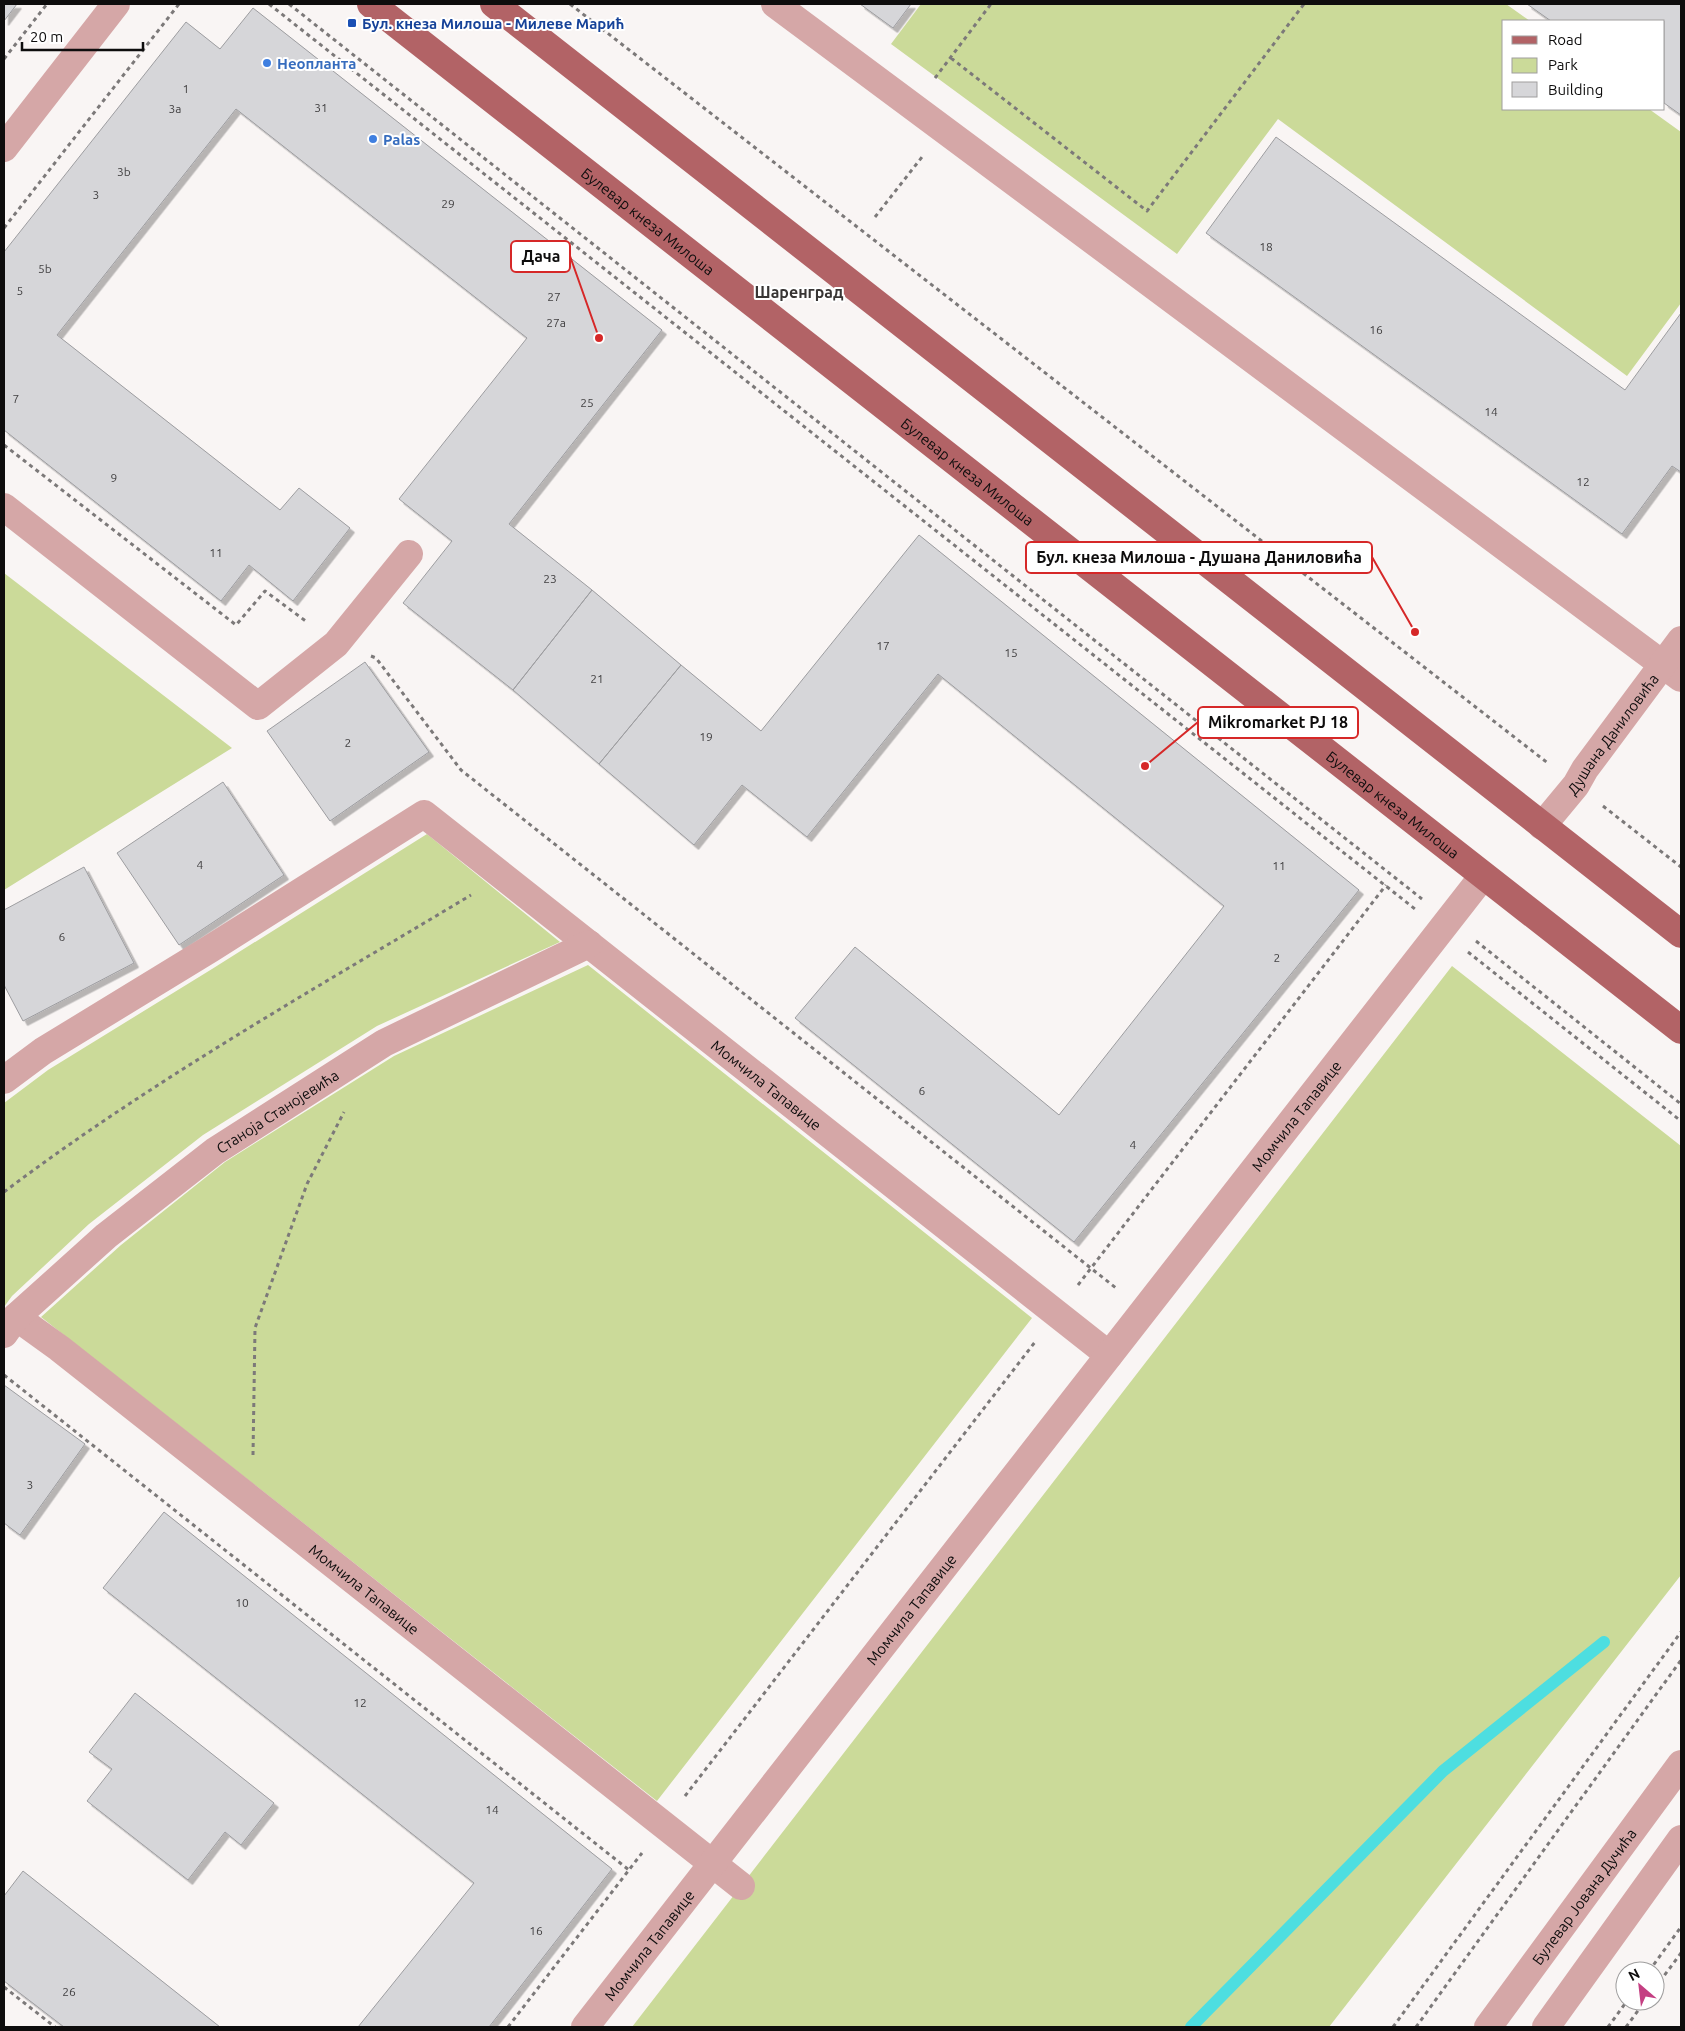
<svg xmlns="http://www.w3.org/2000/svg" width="1685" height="2031" viewBox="0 0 1685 2031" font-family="Ubuntu,sans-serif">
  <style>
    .green { fill: #cbda99 }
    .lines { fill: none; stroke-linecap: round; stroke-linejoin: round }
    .stream { stroke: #4ddee0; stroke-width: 12 }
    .building { fill: #d6d6d9; stroke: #9d9da0; filter: url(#shadow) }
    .path { stroke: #7c7979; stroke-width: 3; stroke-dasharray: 4 4; stroke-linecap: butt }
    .minor { stroke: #d5a7a7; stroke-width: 28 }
    .major { stroke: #b26366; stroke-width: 28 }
    .transit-dot { fill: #1a4fb4; stroke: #fff; stroke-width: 2 }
    .shop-dot { fill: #3f7fe0; stroke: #fff; stroke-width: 2 }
    .labels { text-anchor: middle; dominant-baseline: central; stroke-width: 4; stroke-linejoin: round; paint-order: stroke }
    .number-label { font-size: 12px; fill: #403f40 }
    .transit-label { font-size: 15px; font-weight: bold; fill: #164399; stroke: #fff; text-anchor: start }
    .shop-label { font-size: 15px; font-weight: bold; fill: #366cbe; stroke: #fff; text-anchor: start }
    .street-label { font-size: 15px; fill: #0e0d0d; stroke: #fff }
    .neighbourhood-label { font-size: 16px; font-weight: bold; fill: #383534; stroke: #fff }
    .leader { fill: none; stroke: #d62828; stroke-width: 2 }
    .callout-dot { fill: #d62828; stroke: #fff; stroke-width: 2 }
    .callout { fill: #fff; stroke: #d62828; stroke-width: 2 }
    .callout-label { font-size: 16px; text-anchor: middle; font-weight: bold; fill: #0e0d0d }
  </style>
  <defs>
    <filter id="shadow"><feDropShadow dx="4.5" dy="4.5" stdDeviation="0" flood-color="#0004"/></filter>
  </defs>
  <rect width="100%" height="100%" fill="#f9f5f4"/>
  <path class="green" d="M921 4H1506L1530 21H1504V109H1649L1681 132V303L1627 376 1278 119 1177 254 891 44Z
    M4 573 232 748 4 890Z
    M427 834 560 942 377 1026 203 1135 89 1224 12 1296 4 1307V1103L48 1070 212 969Z
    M588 965 1032 1318 657 1801 41 1317 121 1245 225 1162 394 1056Z
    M1452 966 1681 1146V1575L1329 2027H632Z"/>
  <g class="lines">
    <path class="stream" d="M1191 2027 1443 1771 1604 1642"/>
  </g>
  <path class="building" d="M4 4H17L4 21Z
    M860 4H911L893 28Z
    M1527 4H1681V115L1664 103V21H1551Z
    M253 8 662 330 509 524 592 590 513 690 403 603 452 541 399 499 527 338 236 109 57 335 280 510 299 488 350 528 293 601 249 565 221 601 4 430V252L186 22 220 49Z
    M1276 137 1625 390 1681 313V472L1672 466 1622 534 1206 233Z
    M919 535 1359 890 1074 1242 795 1018 855 947 1059 1115 1224 906 938 674 807 837 742 785 694 845 599 764 681 665 761 731Z
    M592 590 681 665 599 764 513 690Z
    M365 662 429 752 330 821 267 731Z
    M223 782 284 875 179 945 117 853Z
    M84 867 134 963 23 1021 4 985V910Z
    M4 1385 85 1444 20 1535 4 1523Z
    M164 1512 612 1869 489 2027H358L474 1883 103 1588Z
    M135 1693 274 1803 241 1845 225 1832 188 1880 87 1801 112 1769 89 1752Z
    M23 1871 220 2027H64L4 1981V1896Z"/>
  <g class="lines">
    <path class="path" d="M269 4 1415 909
      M289 4 1422 899
      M570 4 1549 764
      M951 58 1147 211 1304 4
      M4 59 47 4
      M935 78 991 4
      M875 217 922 157
      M4 228 179 4
      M4 445 236 625 265 591 307 622
      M371 656 376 658 461 770 1116 1288
      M1603 806 1681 867
      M1476 941 1681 1104
      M1468 952 1681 1121
      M4 1192C151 1081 313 990 471 895
      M1078 1285 1386 885
      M4 1375 629 1870
      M253 1455 255 1328 307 1184 344 1112
      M685 1796 1035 1342
      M1649 1971 1681 1927
      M4 1987 55 2027
      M1655 1988 1681 1953
      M508 2027 642 1853
      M1393 2027 1681 1632
      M1416 2027 1681 1660
      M1608 2027 1627 2001
      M1626 2027 1645 2001"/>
    <g class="minor">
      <path d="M775 4 1681 678"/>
      <path d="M4 148 116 4"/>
      <path d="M4 507 258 706 336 644 409 554"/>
      <path id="s1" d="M1542 826 1576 785 1585 769 1681 640"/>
      <path id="s2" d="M4 1080 43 1051 210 949 424 814 1109 1355"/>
      <path id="s3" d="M16 1317 59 1348 741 1886"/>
      <path id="s4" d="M4 1334 16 1317 106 1236 215 1151 384 1043 589 944"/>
      <path id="s5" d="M585 2027 1483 876"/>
      <path id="s6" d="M1488 2027 1681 1764"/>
      <path d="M1546 2027 1681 1839"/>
    </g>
    <g class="major">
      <path id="s7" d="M371 4 1681 1030"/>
      <path d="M494 4 1681 934"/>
    </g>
  </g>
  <rect class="transit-dot" x="347" y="18" width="10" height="10" rx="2.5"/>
  <g class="shop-dot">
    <circle cx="267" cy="63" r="5"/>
    <circle cx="373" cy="139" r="5"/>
  </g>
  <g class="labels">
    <g class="number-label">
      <text x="186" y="88">1</text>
      <text x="321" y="107">31</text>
      <text x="175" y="108">3a</text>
      <text x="124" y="171">3b</text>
      <text x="96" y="194">3</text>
      <text x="448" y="203">29</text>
      <text x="1266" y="246">18</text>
      <text x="45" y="268">5b</text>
      <text x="20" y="290">5</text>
      <text x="554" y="296">27</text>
      <text x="556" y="322">27a</text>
      <text x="1376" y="329">16</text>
      <text x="16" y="398">7</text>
      <text x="587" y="402">25</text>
      <text x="1491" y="411">14</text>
      <text x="114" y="477">9</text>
      <text x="1583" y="481">12</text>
      <text x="216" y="552">11</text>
      <text x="550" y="578">23</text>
      <text x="883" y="645">17</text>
      <text x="1011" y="652">15</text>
      <text x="597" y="678">21</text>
      <text x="706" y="736">19</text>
      <text x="348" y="742">2</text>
      <text x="200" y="864">4</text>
      <text x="1279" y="865">11</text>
      <text x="62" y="936">6</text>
      <text x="1277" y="957">2</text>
      <text x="922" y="1090">6</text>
      <text x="1133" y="1144">4</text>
      <text x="30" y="1484">3</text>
      <text x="242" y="1602">10</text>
      <text x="360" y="1702">12</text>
      <text x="492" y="1809">14</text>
      <text x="536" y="1930">16</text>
      <text x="69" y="1991">26</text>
    </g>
    <g class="transit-label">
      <text x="362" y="23">Бул. кнеза Милоша - Милеве Марић</text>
    </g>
    <g class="shop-label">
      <text x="277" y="63">Неопланта</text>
      <text x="383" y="139">Palas</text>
    </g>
    <g class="street-label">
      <text stroke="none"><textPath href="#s7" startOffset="352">Булевар кнеза Милоша</textPath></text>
      <text stroke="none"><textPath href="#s7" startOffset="758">Булевар кнеза Милоша</textPath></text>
      <text stroke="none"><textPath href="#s1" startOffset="116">Душана Даниловића</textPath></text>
      <text stroke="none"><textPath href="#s7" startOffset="1298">Булевар кнеза Милоша</textPath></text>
      <text stroke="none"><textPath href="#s2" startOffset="934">Момчила Тапавице</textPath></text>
      <text stroke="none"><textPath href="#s4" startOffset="354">Станоја Станојевића</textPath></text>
      <text stroke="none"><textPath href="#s5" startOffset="1156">Момчила Тапавице</textPath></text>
      <text stroke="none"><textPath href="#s3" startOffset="442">Момчила Тапавице</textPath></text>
      <text stroke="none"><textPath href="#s5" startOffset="530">Момчила Тапавице</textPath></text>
      <text stroke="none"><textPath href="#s6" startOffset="162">Булевар Јована Дучића</textPath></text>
      <text stroke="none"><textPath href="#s5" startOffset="104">Момчила Тапавице</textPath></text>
    </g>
    <g class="neighbourhood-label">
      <text x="799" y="292">Шаренград</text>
    </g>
  </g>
  <path class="leader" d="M599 338L570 256M1415 632L1372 557M1145 766L1198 722"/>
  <g class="callout-dot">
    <circle cx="599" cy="338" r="5"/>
    <circle cx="1415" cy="632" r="5"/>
    <circle cx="1145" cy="766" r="5"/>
  </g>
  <g class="callout">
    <rect x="511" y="241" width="59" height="31" rx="5"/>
    <rect x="1026" y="542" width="346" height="31" rx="5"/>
    <rect x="1198" y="707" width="160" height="31" rx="5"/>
  </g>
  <g class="callout-label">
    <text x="541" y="262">Дача</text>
    <text x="1199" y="563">Бул. кнеза Милоша - Душана Даниловића</text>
    <text x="1278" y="728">Mikromarket PJ 18</text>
  </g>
  <rect width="1685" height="2031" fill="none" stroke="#0e0d0d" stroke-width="10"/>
  <rect x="1502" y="20" width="162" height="90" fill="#ffffff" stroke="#9f9e9e"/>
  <rect x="1512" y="36" width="25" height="8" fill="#b26366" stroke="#9f9e9e"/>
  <text x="1548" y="45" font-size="15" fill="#0e0d0d">Road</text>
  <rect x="1512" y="58" width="25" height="15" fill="#cbda99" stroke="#9f9e9e"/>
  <text x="1548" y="70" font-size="15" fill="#0e0d0d">Park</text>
  <rect x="1512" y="82" width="25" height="15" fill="#d6d6d9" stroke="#9f9e9e"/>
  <text x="1548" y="95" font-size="15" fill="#0e0d0d">Building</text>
  <g transform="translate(1640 1986) rotate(332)"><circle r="24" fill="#ffffff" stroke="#9f9e9e"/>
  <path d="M0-4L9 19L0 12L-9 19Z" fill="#c43f82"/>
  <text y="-8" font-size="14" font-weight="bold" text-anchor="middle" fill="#0e0d0d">N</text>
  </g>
  <path d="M22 42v8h121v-8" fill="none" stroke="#0e0d0d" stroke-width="2.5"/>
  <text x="30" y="42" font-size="15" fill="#0e0d0d" stroke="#ffffff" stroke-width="4" paint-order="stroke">20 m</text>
</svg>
